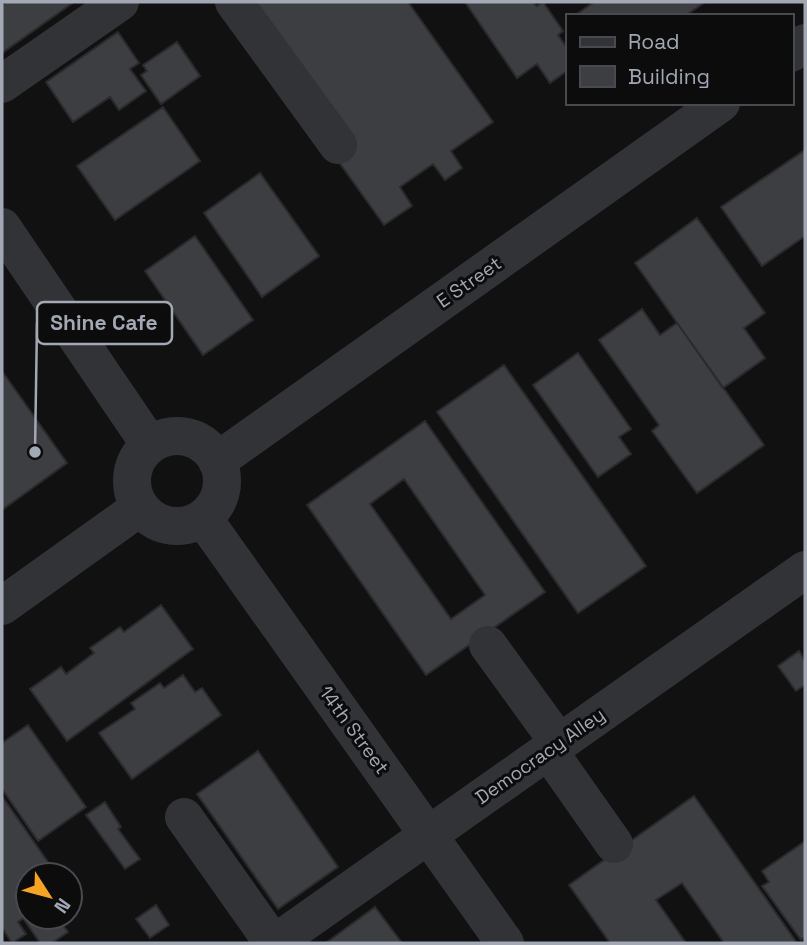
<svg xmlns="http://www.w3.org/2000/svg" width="807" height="945" viewBox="0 0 807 945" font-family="'Space Grotesk',sans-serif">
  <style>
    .building { fill: #3d3e42; stroke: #2b2b2e; stroke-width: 2; fill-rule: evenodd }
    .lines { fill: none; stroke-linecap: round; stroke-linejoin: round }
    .minor { stroke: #323337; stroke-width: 38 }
    .labels { text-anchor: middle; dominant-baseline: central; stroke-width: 6; stroke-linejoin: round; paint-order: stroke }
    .street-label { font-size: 19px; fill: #a2a8b4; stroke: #0c0c0d }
    .leader { fill: none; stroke: #a2a8b4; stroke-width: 2.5 }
    .callout-dot { fill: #a2a8b4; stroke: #0c0c0d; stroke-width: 2.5 }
    .callout { fill: #0c0c0d; stroke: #a2a8b4; stroke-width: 2.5 }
    .callout-label { font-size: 21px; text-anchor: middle; font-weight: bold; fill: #a2a8b4 }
  </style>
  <rect width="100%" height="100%" fill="#111112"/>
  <path class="building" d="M6 2H74L2 53V5Z
    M256 2H408L493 122 451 151 462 168 445 180 433 164 400 187 412 206 384 225 336 158Z
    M465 2H533L537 6 543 2 563 31 558 35 567 48V71L550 83 537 64 517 78Z
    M594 2H705L685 16H578L577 14Z
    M118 32 139 63 130 69 146 91 119 110 110 97 73 122 46 82Z
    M177 42 200 76 161 104 141 75 147 71 143 65Z
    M163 107 200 161 115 220 77 166Z
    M805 150V236L762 266 721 207Z
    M260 173 319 256 262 297 204 213Z
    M697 218 765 313 744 328 765 358 723 388 635 263Z
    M195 236 253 320 203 355 145 271Z
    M642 309 660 335 677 323 764 445 697 493 652 431 659 425 599 340Z
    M578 353 631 429 619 437 631 454 598 477 533 385Z
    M504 365 646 566 578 613 437 412Z
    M2 371 67 463 2 510Z
    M425 421 545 592 426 675 307 505ZM404 479 485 595 451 619 370 504Z
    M161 605 193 649 67 741 30 689 61 667 66 674 94 653 90 648 120 627 124 632Z
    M799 651 805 661V685L796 691 778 666Z
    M183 675 195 692 202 688 221 715 132 779 99 733 135 709 131 703 160 683 164 688Z
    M28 725 86 807 38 841 2 789V743Z
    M258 751 338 867 278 909 197 794Z
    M2 796 57 875H28V915L18 922 26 934 12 943 2 928Z
    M694 796 797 943H724L682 883 656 900 686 943H610L569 885Z
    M105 802 121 827 118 829 140 859 125 869 86 815Z
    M804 842 805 844V937L801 940 762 886 769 882 762 871Z
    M156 905 169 925 150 938 136 919Z
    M375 907 402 943H328L327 942Z
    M28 915V917H57L68 932 52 943H40L23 918Z"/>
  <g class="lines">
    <path class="minor" d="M234 2 338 145
      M791 53 805 43
      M2 84 120 2
      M2 227 150 445
      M132 481a45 45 0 1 1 90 0a45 45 0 1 1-90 0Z
      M217 461 721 103
      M203 518 505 943
      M2 606 139 508
      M488 645 559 743
      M548 750 614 844
      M184 817 273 943
      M275 943 805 570"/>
  </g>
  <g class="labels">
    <g class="street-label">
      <text transform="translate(469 282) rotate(-35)">E Street</text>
      <text transform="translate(354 730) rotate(54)">14th Street</text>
      <text transform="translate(540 756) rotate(-35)">Democracy Alley</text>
    </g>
  </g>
  <path class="leader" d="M35 452L37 323"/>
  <circle class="callout-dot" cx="35" cy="452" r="7"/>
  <rect class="callout" x="37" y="302" width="135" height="42" rx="7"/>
  <g class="callout-label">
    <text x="104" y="330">Shine Cafe</text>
  </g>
  <rect width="807" height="945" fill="none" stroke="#a2a8b4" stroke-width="7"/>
  <rect x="566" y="14" width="228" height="91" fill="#0c0c0d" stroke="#484a50" stroke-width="2"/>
  <rect x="580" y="37" width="35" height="10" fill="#323337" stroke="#484a50" stroke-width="2"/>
  <text x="628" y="49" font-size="21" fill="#a2a8b4">Road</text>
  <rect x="580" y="66" width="35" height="21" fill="#3d3e42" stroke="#484a50" stroke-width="2"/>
  <text x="628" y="84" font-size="21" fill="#a2a8b4">Building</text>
  <g transform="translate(49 896) rotate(126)"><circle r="33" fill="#0c0c0d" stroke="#484a50" stroke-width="2"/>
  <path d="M0-5L12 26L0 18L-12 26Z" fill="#f6a325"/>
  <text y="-10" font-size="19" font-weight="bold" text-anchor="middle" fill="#a2a8b4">N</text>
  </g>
</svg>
